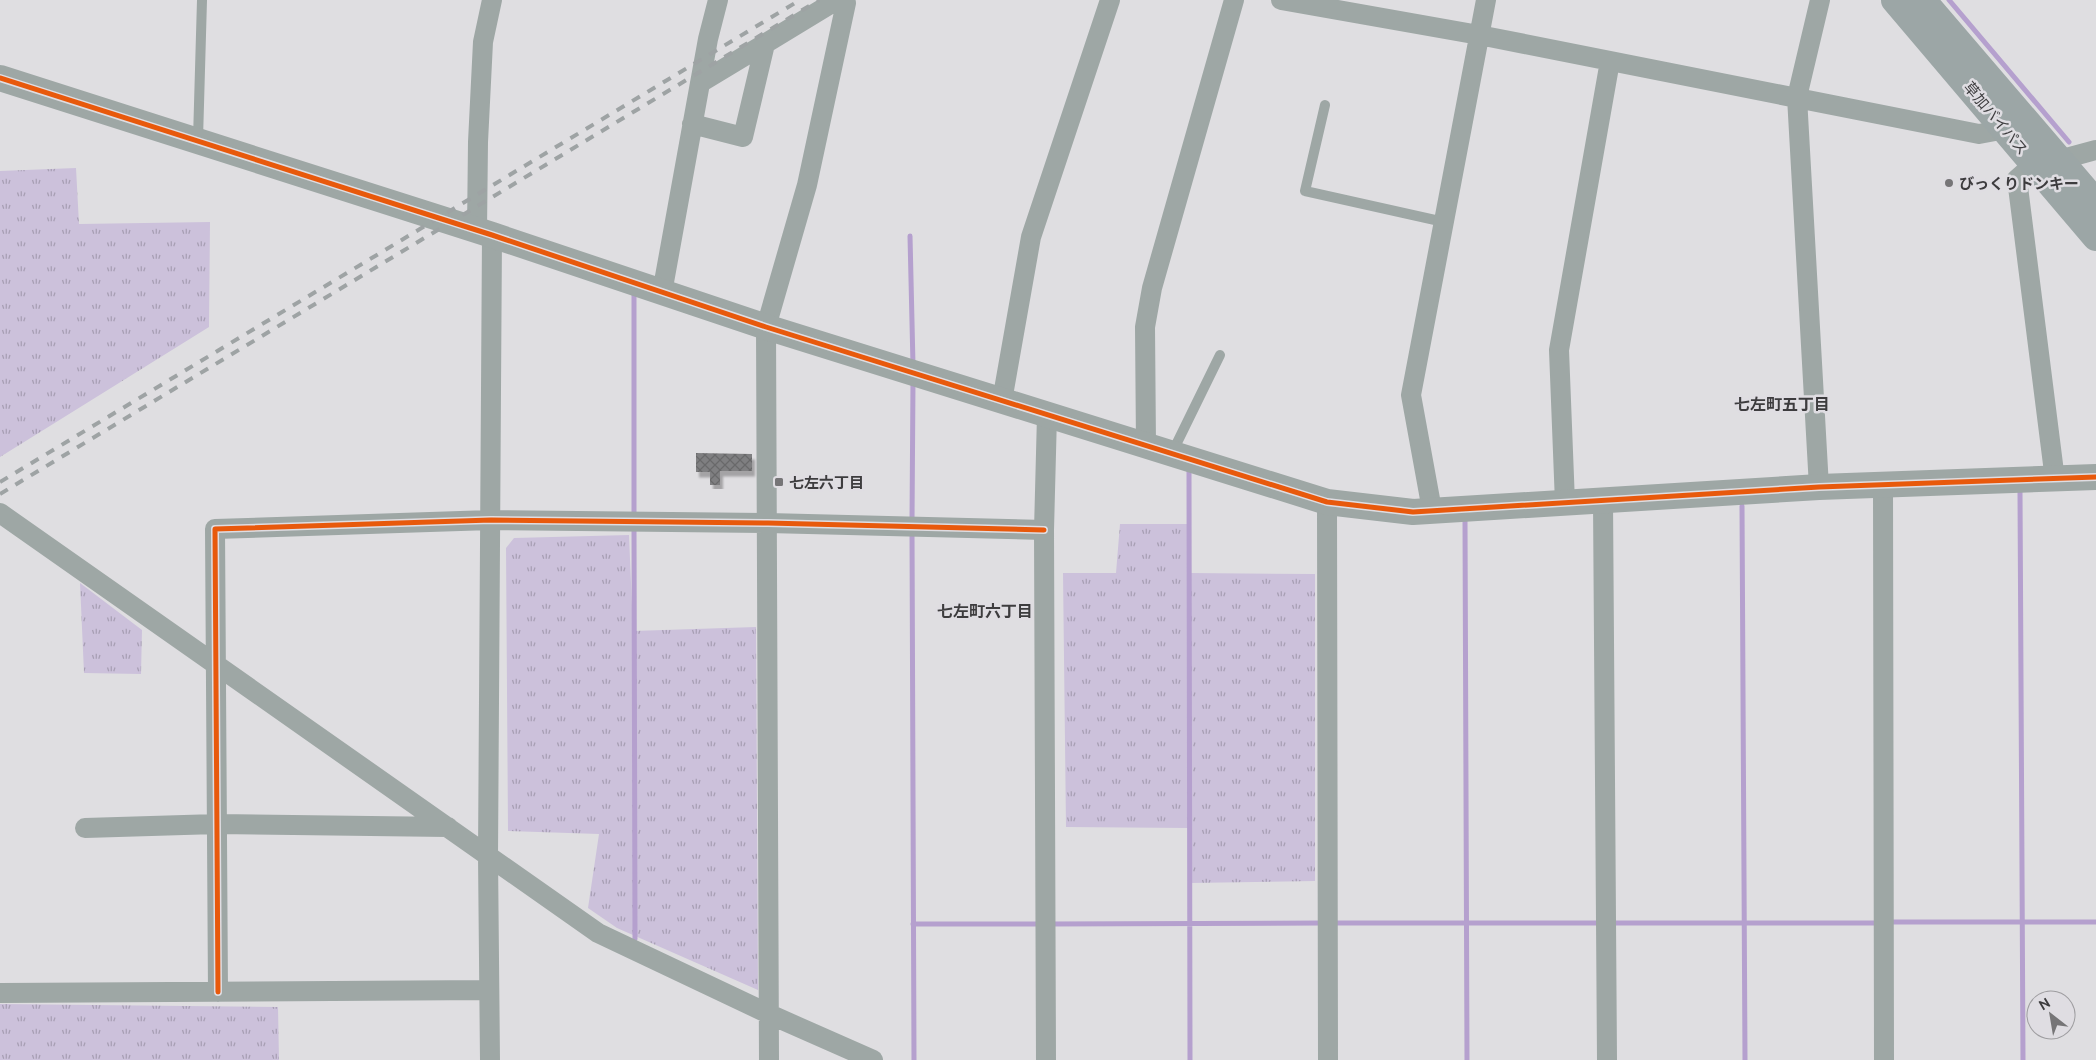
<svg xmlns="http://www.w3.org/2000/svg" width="2096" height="1060" viewBox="0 0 2096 1060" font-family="Ubuntu,'Noto Sans JP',sans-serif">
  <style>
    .grass { fill: url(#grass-tufts) }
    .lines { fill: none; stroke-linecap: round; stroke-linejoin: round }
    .stream { stroke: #b5a0ce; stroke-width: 5 }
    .building { fill: url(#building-cross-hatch); filter: url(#shadow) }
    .service { stroke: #9ea7a5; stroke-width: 10 }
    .minor { stroke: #9ea7a5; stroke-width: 20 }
    .tertiary { stroke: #9ea7a5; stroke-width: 26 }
    .trunk { stroke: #9ca6a6; stroke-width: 28 }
    .rail { stroke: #9ea3a4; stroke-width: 4; stroke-dasharray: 9 9; stroke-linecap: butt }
    .cycleway-casing { stroke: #dfdde2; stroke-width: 8 }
    .cycleway { stroke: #e8590c; stroke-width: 5 }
    .poi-dot { fill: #767577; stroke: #dfdde2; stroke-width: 2 }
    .labels { text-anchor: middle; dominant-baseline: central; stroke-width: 5; stroke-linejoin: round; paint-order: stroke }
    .street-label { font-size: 15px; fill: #3d3c3e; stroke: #dfdde2 }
    .poi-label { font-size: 15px; font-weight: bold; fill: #3d3c3e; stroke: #dfdde2; text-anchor: start }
    .neighbourhood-label { font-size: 16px; font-weight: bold; fill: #3d3c3e; stroke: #dfdde2 }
  </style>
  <defs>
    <pattern id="grass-tufts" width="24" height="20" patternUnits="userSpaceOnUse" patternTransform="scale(1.25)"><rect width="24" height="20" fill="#ccc1db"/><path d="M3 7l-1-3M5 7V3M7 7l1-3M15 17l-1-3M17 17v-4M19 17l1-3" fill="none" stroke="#a79eb3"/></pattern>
    <pattern id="building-cross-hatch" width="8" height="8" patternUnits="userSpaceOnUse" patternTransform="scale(1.25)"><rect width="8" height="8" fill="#7f7f81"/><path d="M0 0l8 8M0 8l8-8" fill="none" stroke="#69696b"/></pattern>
    <filter id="shadow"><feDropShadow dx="3" dy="5.5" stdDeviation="1" flood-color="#0004"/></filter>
  </defs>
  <rect width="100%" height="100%" fill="#dfdee1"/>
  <path class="grass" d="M76 168 79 224 210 222 209 327 0 457V171Z
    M1120 524H1188L1189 573 1315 574V881L1190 883 1188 828 1066 827 1063 573H1116Z
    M629 535 633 631 756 627 758 990 617 928 588 908 599 834 508 831 506 548 514 538Z
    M80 583 142 630 141 674 84 673Z
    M0 1004 278 1007 279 1060H0Z"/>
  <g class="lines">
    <path class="stream" d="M1949 0 2069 142
      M910 236 913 365
      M634 293V518
      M1189 469 1190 1060
      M2020 491 2023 1060
      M1742 506 1745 1060
      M1465 520 1467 1060
      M912 522 913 381
      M634 527 635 939
      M912 531 914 1060
      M1889 922H2096
      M1332 923H1603
      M1612 923H1881
      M913 924H1041
      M1049 924 1323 923"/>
  </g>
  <path class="building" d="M696 453 752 454V471H720V485H710V472H696Z"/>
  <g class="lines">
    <path class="service" d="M1325 105 1305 191 1444 222
      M198 139 202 0
      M1172 453 1220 355"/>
    <path class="minor" d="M1281 0 1479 35 1979 134 2006 129
      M700 83 837 0
      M692 124 743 137 765 44
      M2059 160 2096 150
      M2034 164 2017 179 2055 480
      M477 230 478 142 483 42 492 0
      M662 293 708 39 718 0
      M1002 401 1031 237 1110 0
      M1146 446 1145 327 1152 288 1234 0
      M1883 485 1884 1060
      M1819 487 1797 97 1820 0
      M1603 501 1607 1060
      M1327 502 1328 1060
      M1565 503 1559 350 1610 61
      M1432 510 1411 395 1486 0
      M0 513 598 933 769 1014 873 1060
      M85 828 217 824 448 827
      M218 992 215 529 491 520 768 523 1044 530
      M0 993 489 990
      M490 1060 488 856 492 235
      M769 1060 766 327 807 185 846 3 845 0
      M1046 1060 1044 530 1047 415"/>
    <path class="tertiary" d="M0 78 492 235 766 327 1327 502 1413 512 1819 487 2096 477"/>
    <path class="trunk" d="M1895 0 2096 237
      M1922 0 2096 203"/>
    <path class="rail" d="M0 482 800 0
      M0 494 819 0"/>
    <defs>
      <path id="cycleway" d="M0 78 492 235 766 327 1327 502 1413 512 1819 487 2096 477
        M218 992 215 529 491 520 768 523 1044 530"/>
    </defs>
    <use href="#cycleway" class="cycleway-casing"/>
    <use href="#cycleway" class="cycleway"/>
  </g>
  <g class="poi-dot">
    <circle cx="1949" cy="183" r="5"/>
    <rect x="774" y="477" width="10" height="10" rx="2.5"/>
  </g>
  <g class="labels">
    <g class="street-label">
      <text transform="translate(1996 118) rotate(50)">草加バイパス</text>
    </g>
    <g class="poi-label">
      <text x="1959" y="183">びっくりドンキー</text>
      <text x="789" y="482">七左六丁目</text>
    </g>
    <g class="neighbourhood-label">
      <text x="1782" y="404">七左町五丁目</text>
      <text x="985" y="611">七左町六丁目</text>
    </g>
  </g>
  <g transform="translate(2051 1015) rotate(329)"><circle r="24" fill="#dfdde2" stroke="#9e9da0"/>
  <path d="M0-4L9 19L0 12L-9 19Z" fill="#767577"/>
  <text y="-8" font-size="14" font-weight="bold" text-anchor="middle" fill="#3d3c3e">N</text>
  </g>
</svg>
